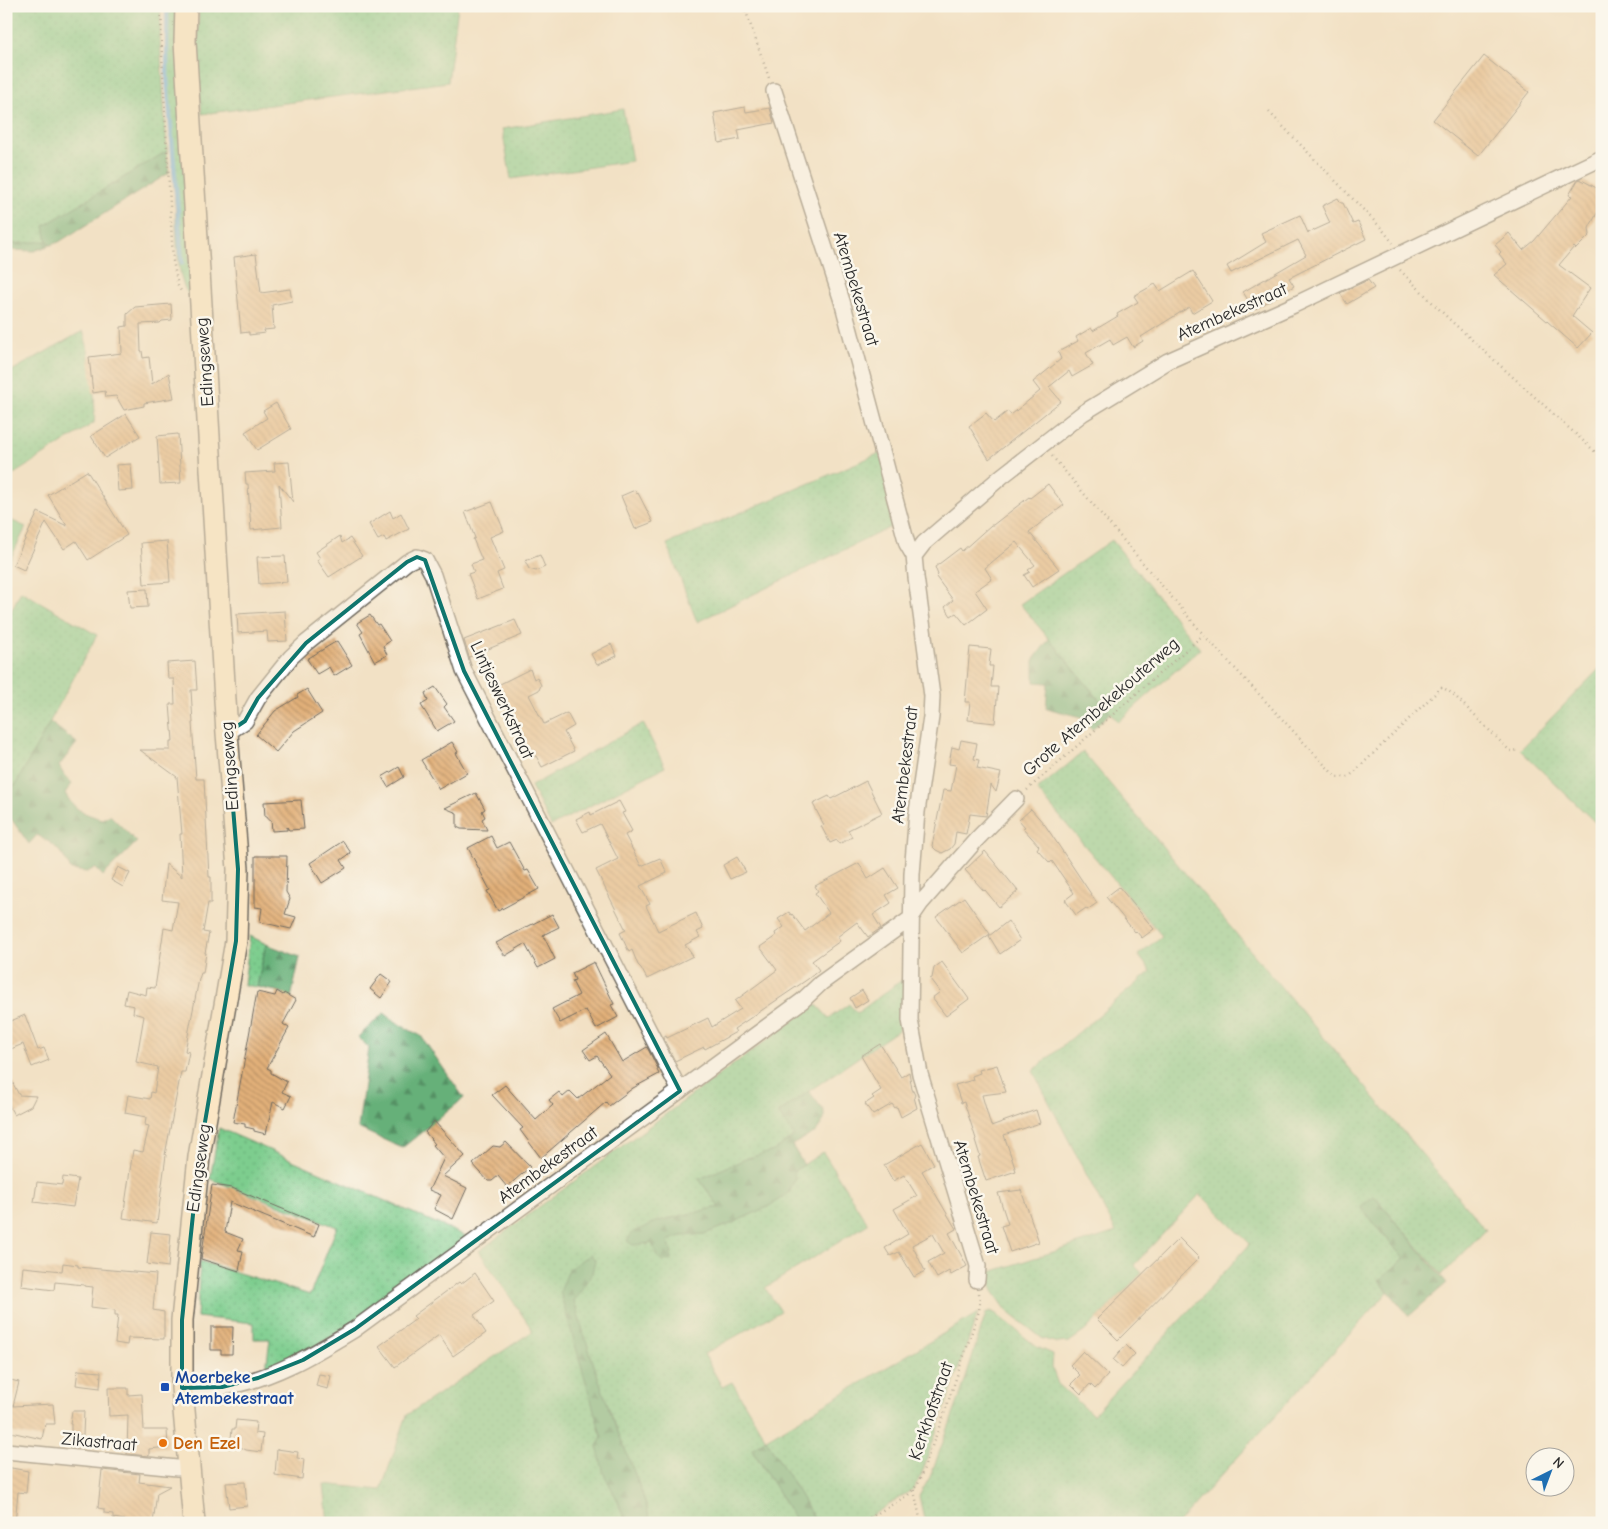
<svg xmlns="http://www.w3.org/2000/svg" width="1608" height="1529" viewBox="0 0 1608 1529" font-family="'Comic Neue',sans-serif">
  <style>
    .grass { fill: url(#grass-dots); stroke: #547c5c }
    .forest { fill: url(#forest-firs); stroke: #486e52 }
    .park { fill: #7dcd8e; stroke: #547c5c }
    .lines { fill: none; stroke-linecap: round; stroke-linejoin: round }
    .stream { stroke: #6cb1e2; stroke-width: 4.5 }
    .building { fill: url(#building-back-hatch) }
    .minor-casing { stroke: #716b61; stroke-width: 18 }
    .secondary-casing { stroke: #716b61; stroke-width: 24 }
    .path { stroke: #716b61; stroke-width: 2.5; stroke-dasharray: 1 4; stroke-linecap: butt }
    .minor { stroke: #fff; stroke-width: 15 }
    .secondary { stroke: #fbe6c4; stroke-width: 21 }
    .marked { fill: none; stroke: #0f766e; stroke-width: 4; stroke-linejoin: round }
    .transit-dot { fill: #1a4fb4; stroke: #fbf7ec; stroke-width: 2 }
    .food-dot { fill: #e8710a; stroke: #fbf7ec; stroke-width: 2 }
    .labels { text-anchor: middle; dominant-baseline: central; stroke-width: 5; stroke-linejoin: round; paint-order: stroke }
    .street-label { font-size: 18px; fill: #2b2b2b; stroke: #fbf7ec }
    .transit-label { font-size: 18px; font-weight: bold; fill: #164399; stroke: #fbf7ec; text-anchor: start }
    .food-label { font-size: 18px; font-weight: bold; fill: #c56008; stroke: #fbf7ec; text-anchor: start }
  </style>
  <defs>
    <pattern id="grass-dots" width="8" height="8" patternUnits="userSpaceOnUse" patternTransform="scale(1.25)"><rect width="8" height="8" fill="#7dcd8e"/><path d="M2 2h.1M6 6h.1" fill="none" stroke="#6cb07b" stroke-width="1.8" stroke-linecap="round"/></pattern>
    <pattern id="forest-firs" width="22" height="20" patternUnits="userSpaceOnUse" patternTransform="scale(1.25)"><rect width="22" height="20" fill="#66b079"/><path d="M5 1l3.5 6h-7zM16 11l3.5 6h-7z" fill="#548f63"/></pattern>
    <pattern id="building-back-hatch" width="6" height="6" patternUnits="userSpaceOnUse" patternTransform="scale(1.25)"><rect width="6" height="6" fill="#e2b079"/><path d="M-1 5l2 2M0 0l6 6M5-1l2 2" fill="none" stroke="#b78f63"/></pattern>
  </defs>
  <rect width="100%" height="100%" fill="#fbf7ec"/>
  <filter id="ink" filterUnits="userSpaceOnUse"><feTurbulence type="fractalNoise" baseFrequency=".02" numOctaves="2"/><feDisplacementMap in="SourceGraphic" scale="10" xChannelSelector="R" yChannelSelector="G"/><feConvolveMatrix kernelMatrix="1 2 1 2 8 2 1 2 1" color-interpolation-filters="sRGB"/></filter>
  <filter id="wash" filterUnits="userSpaceOnUse"><feTurbulence type="fractalNoise" baseFrequency=".0096" numOctaves="4" result="noise"/><feDisplacementMap in="SourceGraphic" scale="20" xChannelSelector="R" yChannelSelector="G"/><feGaussianBlur stdDeviation="1.12" result="paint"/><feColorMatrix in="noise" values="0 0 0 0 0 0 0 0 0 0 0 0 0 0 0 0 0 1.4 0 .05"/><feComposite in="paint" operator="in"/></filter>
  <g filter="url(#wash)">
    <rect width="100%" height="100%" fill="#f2e1c5"/>
    <path class="grass" d="M6 6H161L160 40 167 151 44 226 47 241 6 245Z
      M166 6H178L191 295H189C175 279 177 224 175 202 171 137 165 71 166 6Z
      M199 6H458L448 82 202 114 197 65Z
      M623 109 632 161 511 179 502 129Z
      M83 331C90 351 97 402 94 423L6 479V374Z
      M880 453 899 523 697 622 667 544Z
      M1112 540 1200 649 1118 722 1020 604Z
      M21 591 97 635 15 786 6 781V621Z
      M1602 666V829L1520 750Z
      M643 723 665 767 551 826 531 786Z
      M1083 752 1486 1230 1442 1275 1374 1196 1361 1207 1404 1259 1379 1280 1388 1292 1178 1523H925L919 1496 930 1477 959 1399 986 1313 991 1311 995 1313 1037 1347 1053 1354 1052 1368 1058 1384 1093 1415 1250 1244 1200 1194 1134 1265 1142 1273 1085 1331 1069 1342 1058 1343 1043 1339 1007 1311 993 1291 987 1273 1116 1232 1033 1071 1151 971 1138 955 1162 936 1037 790Z
      M250 936 266 944 257 987 244 985Z
      M906 977V1025L809 1091 778 1113 794 1136 774 1151 748 1158 699 1179 719 1207 659 1221 646 1245 652 1243 657 1256 671 1250 668 1241 681 1236 704 1234 733 1223 769 1206 789 1193 795 1179 794 1171 823 1152 868 1224 765 1288 781 1311 704 1354 722 1387 732 1382 766 1439 978 1313 921 1476 913 1489 860 1523H817L766 1439 752 1449 797 1523H651C642 1488 627 1455 614 1422 599 1382 586 1342 574 1301L581 1289 569 1269 588 1388 602 1438 597 1446 626 1523H328L324 1484 381 1490 407 1415 533 1331 479 1251 816 1004 829 1018 849 1004 857 1013Z
      M219 1128 470 1238 341 1331 301 1355 266 1369 270 1339H254V1323L197 1317 200 1261 310 1295 337 1227 210 1179Z"/>
    <path class="forest" d="M167 151 169 173 59 242 34 251 6 250V245L8 244 47 241 44 226Z
      M1049 639 1110 713 1092 730 1081 717 1046 708 1048 683 1034 682V659Z
      M50 722 77 743 59 766 64 775 72 784 65 793C75 811 83 813 102 819L110 815 137 842 103 876 95 868 87 872 71 870C61 851 56 845 37 835L29 844 12 820 6 816V781L15 786Z
      M266 944 300 957 291 998 281 992 257 987Z
      M384 1013 402 1026 421 1036 464 1098 402 1148 358 1128 369 1048 358 1037Z
      M809 1091 824 1111V1120L816 1132 792 1145 804 1165 794 1171 795 1179 789 1193 769 1206 733 1223 704 1234 681 1236 668 1241 671 1251V1260L662 1261 657 1256 652 1243 633 1245 627 1241 633 1232 659 1221 719 1207 699 1179 748 1158 774 1151 794 1136 778 1113Z
      M1374 1196 1447 1283 1409 1316 1379 1280 1404 1259 1361 1207Z
      M590 1254 595 1260 592 1273 574 1301C586 1342 599 1382 614 1422 627 1455 642 1488 651 1523H626L618 1501 604 1474 597 1446 602 1438 560 1292 569 1269Z
      M766 1439 817 1523H797L752 1449Z"/>
    <path class="park" d="M6 518 26 527 6 568Z"/>
    <g class="lines">
      <path class="stream" d="M167 6V79L182 263"/>
    </g>
    <g id="blocks">
      <path class="building" d="M1484 56 1529 92 1478 156 1433 120Z
        M745 107 746 112 770 108 774 123 738 130 740 139 719 143 714 113Z
        M1580 179 1602 191V204L1589 228 1590 235 1576 249 1574 247 1559 265 1590 288 1572 316 1592 333 1578 348 1494 275 1507 264 1499 254 1501 252 1495 245 1509 233 1523 250 1534 241 1572 196 1569 195 1578 180Z
        M1338 198 1341 203H1343L1353 224 1358 222 1366 239 1289 278 1294 286 1254 310 1243 292 1306 255 1298 240 1231 273 1227 266 1266 242 1261 233 1300 215 1308 233 1330 223 1322 206Z
        M256 254 261 293 290 289 292 301 272 305 274 329 264 330 265 333 249 335V332L241 333 234 257Z
        M1193 271 1212 301 1192 313 1189 307 1141 337 1143 341 1133 347 1127 337 1113 345 1110 339 1086 353 1093 365 1072 377 1069 371 1049 387 1061 401 989 459 969 426 986 413 994 422 1008 411 1011 415 1040 391 1033 382 1061 359 1058 352 1078 341 1076 337 1091 328 1093 331 1118 316 1117 314 1138 302 1134 296 1155 284 1160 291Z
        M1368 280 1374 288 1347 304 1340 293Z
        M171 304 172 320 162 321 160 323 140 324 141 351H142L143 358 149 357 152 384 169 373 174 398 144 403V406L124 410 116 396 106 397 105 391 93 393 89 357 122 353 121 327 127 326V314L135 307Z
        M276 403 291 429 257 450 245 432 267 418 263 411Z
        M126 414 140 436 105 458 91 436Z
        M178 434 181 483 160 484 157 436Z
        M289 462 293 502 279 484 282 527 251 530 248 484H246L245 473 275 471 274 463Z
        M131 464 133 490 118 491 116 465Z
        M87 471 127 535 88 560 76 541 64 549 46 522 24 570 13 565 38 512 67 526 48 495Z
        M1048 484 1064 505 1029 532 1059 569 1032 587 1024 575 1030 572 1028 570 1035 565 1016 542 985 568 992 579 975 591 987 609 966 625 956 613 951 616 945 607 953 600 936 577 938 575 935 567 960 548 962 551 991 525H993L1029 497 1030 498Z
        M635 490 637 494 638 493 653 522 635 529 621 496Z
        M492 502 504 531 490 537 504 570 497 573 503 589 478 599 468 574 474 572 471 564 482 560 473 539 475 538 465 512Z
        M390 511 393 518 401 513 409 529 386 541 384 537 378 540 369 524Z
        M340 536 342 543 350 538 362 556 329 577 317 560 320 558 316 552Z
        M167 541 170 582 144 584 141 543Z
        M540 555 545 567 536 571 529 569 525 561Z
        M285 556 287 582 259 584 257 557Z
        M147 589 148 607 130 608 128 590Z
        M285 611 287 641 268 642 267 631 238 633 237 614Z
        M370 615 377 625 379 624 390 641 383 646 387 655 375 662 360 634 363 632 357 623Z
        M515 620 522 635 469 657 464 640Z
        M337 641 352 665 334 676 329 667 317 674 307 659Z
        M611 644 617 656 597 665 591 654Z
        M970 647 991 649 989 666H993L991 687H998L995 723 968 720 970 702H965Z
        M195 661 197 690H191L193 723H192L196 779H204L209 877H211V903H208L203 932 209 933 205 953H206L203 973H201L199 979 185 1051 189 1052 185 1072H181L165 1155H166L157 1223 123 1218 133 1150 143 1152 149 1126 145 1125 146 1117 125 1113 128 1095 150 1099 151 1092 154 1093 158 1067 136 1062 144 1016 133 1013 134 1006 124 1004 127 990 146 995 147 987 155 988 164 928 173 930 178 902 162 900 166 864 182 877 180 834H182L177 777 140 750H170V741H173L170 704H175L174 679H168L167 663Z
        M530 669 534 679 537 677 541 685 539 690 529 695 544 724 567 713 574 726 564 732 574 751 542 767 536 756 533 757 498 685Z
        M435 687 447 704 444 707 454 721 437 731 421 705 428 701 425 693Z
        M307 689 322 713 294 731 276 752 256 735 275 711 298 697 297 695Z
        M961 740 977 743 974 759 979 760 977 768 1001 773 996 792 991 785 986 816 970 814 966 834 956 832 954 844 950 849 942 853 936 850 932 846 943 790 951 791 956 765 949 764 952 747 959 749Z
        M452 742 458 752 456 753 467 773 439 789 421 760Z
        M399 767 404 777 388 787 382 777Z
        M866 781 882 813 848 830 852 837 839 844 837 840 830 843 821 826 824 825 813 804 829 796 831 799Z
        M476 793 485 809 482 811 485 817 482 819 487 830 461 829 457 827V813L445 808Z
        M301 800 304 829 289 830 287 827V830L272 831 271 820H268V817H265L264 802Z
        M619 801 625 812 622 813 632 831 625 835 641 866 660 858 667 873 640 886 650 904 646 906 658 931 696 913 703 929 697 932 700 937 685 945 693 956 647 979 641 968 638 965 632 950 629 952 620 933 626 930 596 870 618 859 600 824 583 832 576 819 590 812 591 815Z
        M1031 809 1045 825 1097 903 1087 910 1086 908 1076 915 1065 900 1074 893 1052 861 1050 863 1037 849 1039 846 1023 828 1025 827 1019 820Z
        M491 836 497 848 509 842 525 871 528 870 539 889 498 911 487 891 490 890 468 848Z
        M343 841 351 853 341 860 346 868 322 883 310 863Z
        M985 851 1018 891 999 907 985 890 984 891 965 870Z
        M255 856H287L286 892 290 899 285 914 296 917 291 929 260 922 262 908 255 907Z
        M737 857 746 872 730 879 723 865Z
        M859 863 868 879 885 868 898 888 886 895 891 903 873 915 881 928 868 937 857 922 837 937 840 941 812 961 819 970 808 979 734 1029 736 1032 705 1049 704 1047 675 1061 663 1038 666 1036 667 1038 708 1018 712 1027 741 1009 735 1001 777 970 760 947 776 936 775 933 784 927 778 919 789 912 791 915 792 914 805 931 829 913 815 893 818 891 815 886Z
        M118 867 130 873 123 887 111 880Z
        M1119 887 1154 929 1142 938 1136 931 1135 932 1106 897Z
        M964 897 990 934 963 953 936 917Z
        M552 914 559 927 543 935 555 959 538 968 525 944 505 956 496 943Z
        M1008 921 1020 940 1000 954 989 936Z
        M594 962 614 1004 611 1005 618 1017 596 1029 586 1010 560 1023 552 1009 579 995 572 981 575 980 572 973Z
        M942 962 969 999 946 1016 932 998 940 992 930 979 932 978 934 968Z
        M381 974 392 982 381 998 370 989Z
        M862 990 868 1000 855 1008 850 998Z
        M277 991 283 995 284 993 296 1000 283 1024 289 1028 267 1068 271 1070V1073L287 1082 282 1092 291 1096 285 1108 273 1102 266 1134 254 1131V1129L245 1127V1124L233 1122 257 992 275 996Z
        M25 1015 38 1050 44 1048 49 1060 32 1067 23 1044 6 1051V1023Z
        M606 1034 622 1062 647 1047 658 1069 657 1070 659 1074 633 1088 609 1106 606 1102 541 1158 520 1130 523 1128 492 1095 505 1085 536 1120 553 1105 549 1100 559 1092 563 1097 570 1091 578 1099 610 1074 597 1056 590 1060 583 1050Z
        M880 1044 901 1077 909 1072 912 1089 915 1095 914 1097 917 1108 901 1117 897 1107 895 1108 892 1104 873 1115 865 1104 874 1098 872 1096 881 1090 861 1056Z
        M997 1065 1006 1092 982 1095 991 1126 1036 1110 1040 1123 1004 1135 1016 1171 986 1181 978 1157 980 1156 975 1140 976 1139 964 1102 961 1103 955 1085 973 1080 972 1076 980 1073 979 1070Z
        M6 1070 19 1095 36 1096 31 1106 14 1115 6 1100Z
        M434 1121 465 1156 443 1176 467 1188 453 1219 434 1209 441 1195 429 1190 444 1158 433 1145 435 1144 425 1132Z
        M506 1142 530 1167 507 1187 498 1176 492 1181H488L473 1164 493 1146 500 1147Z
        M922 1143 934 1164 922 1171 956 1229 949 1233 967 1266 951 1275 949 1271 937 1278 928 1262 944 1253 933 1234 912 1245 925 1271 914 1277 899 1252 890 1256 885 1248 908 1234 894 1209 917 1196 904 1175 893 1181 884 1165Z
        M63 1177 78 1179 73 1207 34 1202 37 1182 62 1185Z
        M212 1185 232 1188 319 1224 314 1237 230 1202 225 1232 243 1239 238 1250 243 1251 239 1271 201 1259Z
        M1021 1190 1039 1242 1010 1252 1001 1226 1008 1224 998 1193Z
        M151 1232 171 1234 168 1267 147 1264Z
        M1179 1238 1199 1258 1118 1340 1097 1319Z
        M63 1263 78 1265V1267L156 1274 153 1310 164 1312V1339L128 1338 127 1345 115 1343 118 1315H115V1310L91 1307 93 1287 84 1286V1285L55 1282 54 1290 21 1286 23 1267 62 1271Z
        M475 1273 494 1301 474 1315 486 1333 453 1356 439 1335 395 1367 379 1346 416 1319 413 1316 459 1282 461 1284Z
        M211 1327H233L232 1354H221V1350H211Z
        M1126 1345 1135 1354 1122 1368 1113 1360Z
        M1083 1351 1108 1375 1095 1389 1090 1384 1081 1394 1071 1384 1080 1375 1070 1365Z
        M78 1370 101 1372 100 1388 76 1385Z
        M319 1374 331 1376 328 1389 316 1386Z
        M6 1379 19 1382 13 1406 53 1404 55 1424H45L42 1439 6 1431Z
        M108 1388H128V1395L142 1394 144 1430H167L168 1447 149 1449V1456L127 1454 128 1415 109 1416Z
        M72 1411H84L83 1435 71 1434V1424H70Z
        M236 1420 256 1422 255 1433 263 1434 261 1452 246 1450 237 1445 230 1449 232 1429H235Z
        M277 1449 298 1452 297 1458 304 1459 302 1479 275 1475Z
        M6 1467 28 1471 26 1493 18 1492 15 1523H6Z
        M102 1470 140 1474 139 1482 170 1486 157 1493 153 1523H124L125 1520 113 1518V1514L104 1513V1509L98 1508Z
        M245 1482 247 1506 229 1508 226 1483Z"/>
    </g>
  </g>
  <g filter="url(#ink)">
    <use href="#blocks" fill-opacity="0" stroke="#716b61" stroke-width="1"/>
    <g class="lines">
      <defs>
        <path id="minor" d="M774 91 842 301 907 544 914 556 916 577 932 696 931 717 917 812 912 874 910 1020 920 1074 978 1266 977 1280
          M914 556 924 543 1002 476 1083 413 1168 361 1294 305 1602 158
          M227 733 245 721 258 698 291 657 306 643 407 562 417 557 425 560 433 575 464 671 680 1091
          M182 1388C195 1387 208 1388 221 1387 270 1381 314 1354 355 1329L802 1001 821 983 910 919 921 903 977 839 1016 799
          M6 1451 177 1468 189 1467"/>
        <path id="secondary" d="M186 6 185 41 227 733 238 869 236 941 199 1157 182 1320V1388L194 1523"/>
      </defs>
      <use href="#minor" class="minor-casing"/>
      <use href="#secondary" class="secondary-casing"/>
      <path class="path" d="M162 6 161 36 173 261 178 286 181 291
        M744 6 769 78
        M1269 112 1382 229 1393 243
        M1400 270 1449 319 1602 458
        M1052 456 1203 634 1336 777H1349L1442 687 1453 694 1510 751 1520 750
        M1027 790 1203 635
        M914 1490 921 1523
        M861 1523 908 1495 918 1484 945 1411 979 1311 980 1302 979 1293"/>
      <use href="#minor" class="minor"/>
      <use href="#secondary" class="secondary"/>
    </g>
  </g>
  <path d="M0 0H1608V1529H0ZM417 557 425 560 464 671 680 1091 355 1329 303 1360 258 1378 222 1387 182 1388V1320L199 1157 236 941 238 869 227 733 245 721 258 698 306 643 407 562Z" fill="#f2e1c5" fill-opacity=".55" fill-rule="evenodd"/>
  <path class="marked" d="M417 557 425 560 464 671 680 1091 355 1329 303 1360 258 1378 222 1387 182 1388V1320L199 1157 236 941 238 869 227 733 245 721 258 698 306 643 407 562Z"/>
  <rect class="transit-dot" x="160" y="1382" width="10" height="10" rx="2.5"/>
  <circle class="food-dot" cx="163" cy="1443" r="5"/>
  <g class="labels">
    <g class="street-label">
      <text transform="translate(856 289) rotate(73)">Atembekestraat</text>
      <text transform="translate(1232 312) rotate(-24)">Atembekestraat</text>
      <text transform="translate(205 362) rotate(-94)">Edingseweg</text>
      <text transform="translate(502 700) rotate(65)">Lintjeswerkstraat</text>
      <text transform="translate(1101 707) rotate(-41)">Grote Atembekekouterweg</text>
      <text transform="translate(905 765) rotate(-83)">Atembekestraat</text>
      <text transform="translate(230 766) rotate(-94)">Edingseweg</text>
      <text transform="translate(548 1165) rotate(-36)">Atembekestraat</text>
      <text transform="translate(199 1168) rotate(-82)">Edingseweg</text>
      <text transform="translate(976 1197) rotate(73)">Atembekestraat</text>
      <text transform="translate(931 1411) rotate(-71)">Kerkhofstraat</text>
      <text transform="translate(99 1442) rotate(5)">Zikastraat</text>
    </g>
    <g class="transit-label">
      <text x="175" y="1377">Moerbeke<tspan x="175" dy="21">Atembekestraat</tspan></text>
    </g>
    <g class="food-label">
      <text x="173" y="1443">Den Ezel</text>
    </g>
  </g>
  <rect width="1608" height="1529" fill="none" stroke="#fbf7ec" stroke-width="25"/>
  <g transform="translate(1550 1472) rotate(42)"><circle r="24" fill="#fbf7ec" stroke="#a8a59f"/>
  <path d="M0-4L9 19L0 12L-9 19Z" fill="#1f6fb2"/>
  <text y="-8" font-size="14" font-weight="bold" text-anchor="middle" fill="#2b2b2b">N</text>
  </g>
</svg>
